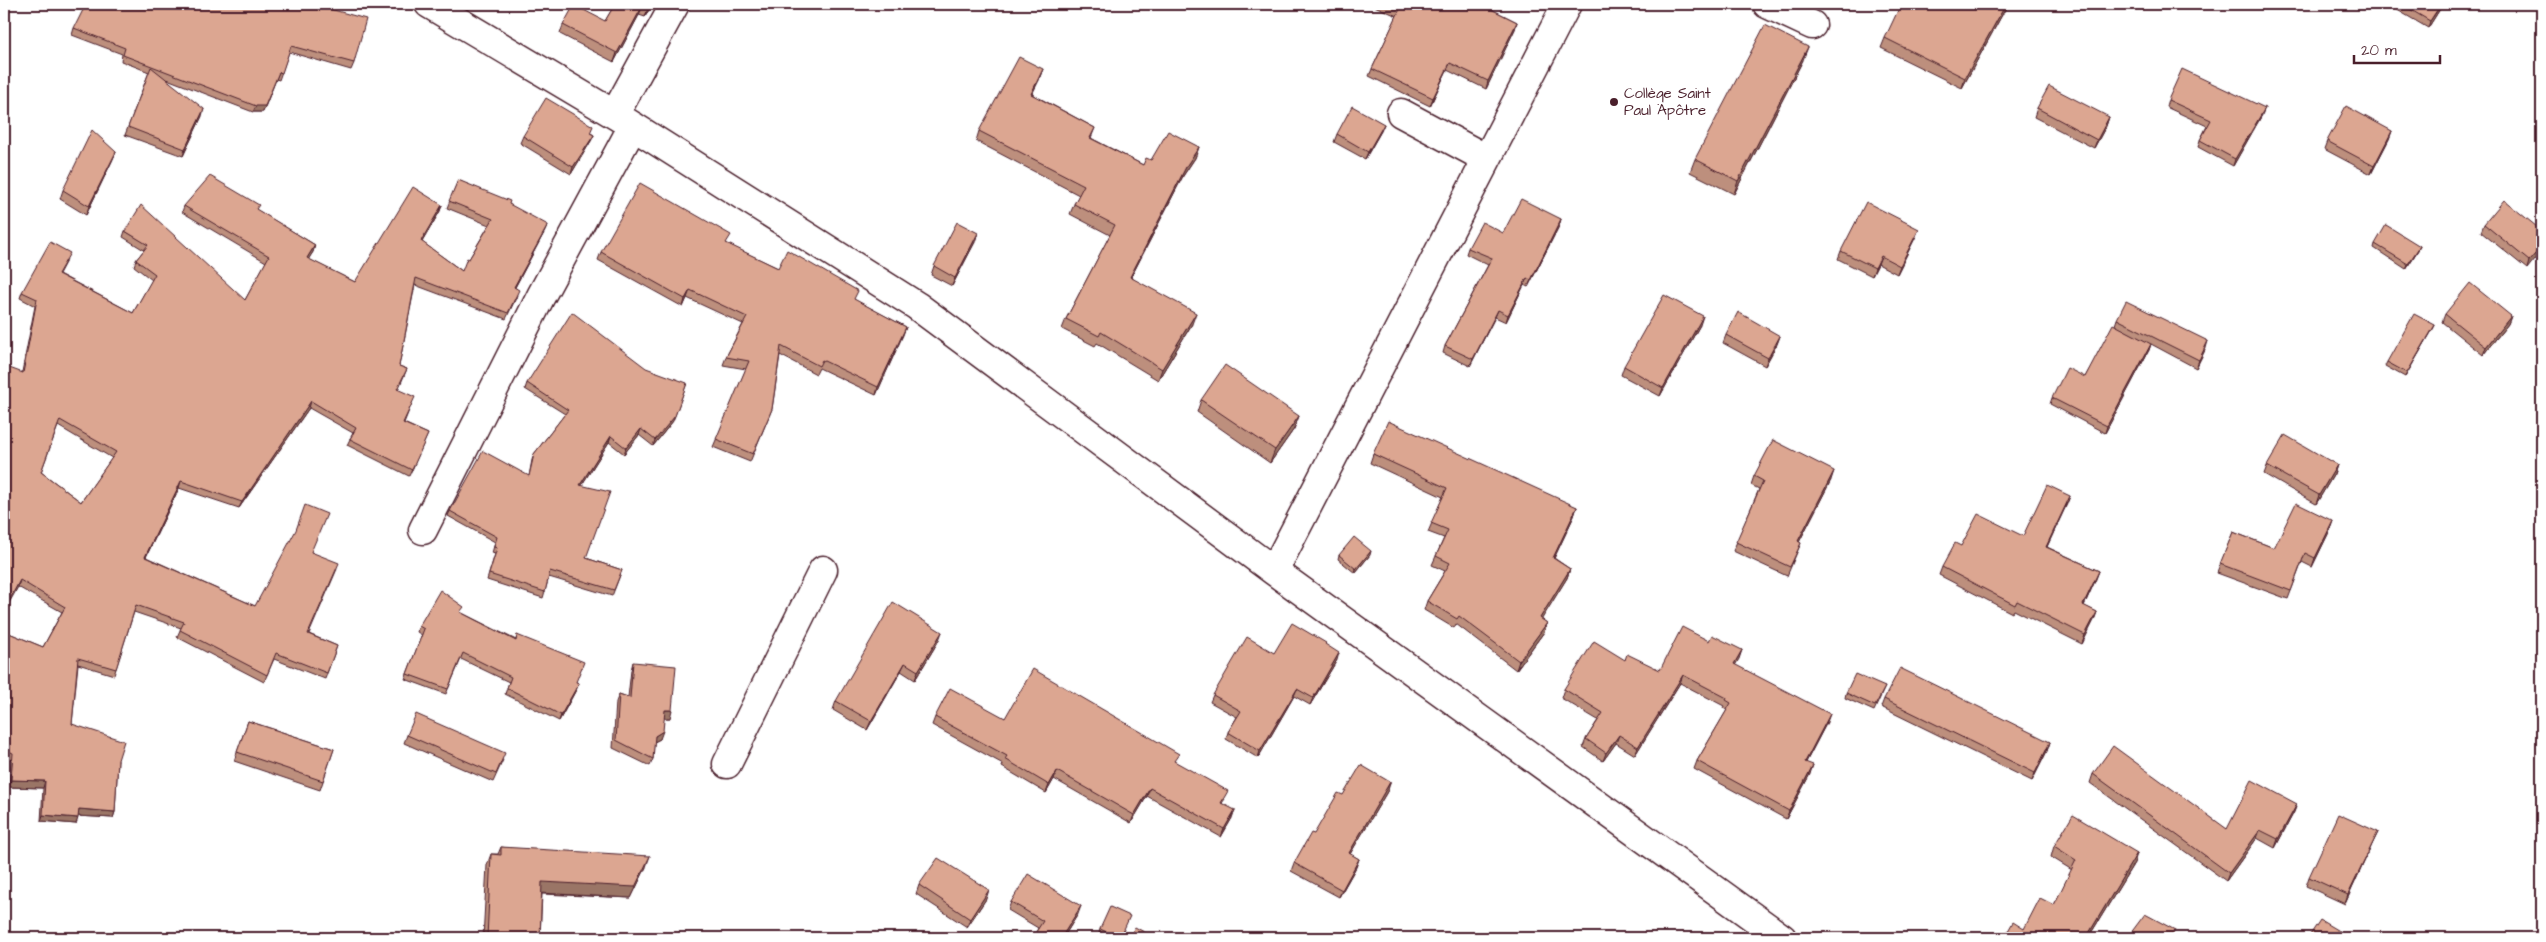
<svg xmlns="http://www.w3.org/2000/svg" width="2546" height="942" viewBox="0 0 2546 942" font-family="'Architects Daughter',sans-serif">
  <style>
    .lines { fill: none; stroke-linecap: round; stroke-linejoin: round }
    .minor-casing { stroke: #4a1f2b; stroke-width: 31 }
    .minor { stroke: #fff; stroke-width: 28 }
    .wall { fill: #bd8f7d; stroke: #4a1f2b; fill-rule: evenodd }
    .shaded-wall { fill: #9a7466; stroke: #4a1f2b }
    .building { fill: #dca691; stroke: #4a1f2b; fill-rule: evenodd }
    .poi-dot { fill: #4a1f2b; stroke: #fff; stroke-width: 2 }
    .labels { text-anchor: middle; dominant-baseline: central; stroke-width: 4; stroke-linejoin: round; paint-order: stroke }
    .poi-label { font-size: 15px; fill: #4a1f2b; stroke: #fff; text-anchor: start }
  </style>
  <rect width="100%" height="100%" fill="#fff"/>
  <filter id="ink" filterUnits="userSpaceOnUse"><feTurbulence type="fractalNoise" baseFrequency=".02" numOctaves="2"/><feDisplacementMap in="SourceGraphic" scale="10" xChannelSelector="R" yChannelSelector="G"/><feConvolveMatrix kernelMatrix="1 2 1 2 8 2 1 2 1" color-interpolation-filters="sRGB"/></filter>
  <g filter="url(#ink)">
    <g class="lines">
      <defs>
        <path id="minor" d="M429 4 617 116 917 306 1274 571 1782 938
          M1767 4 1812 25
          M1401 113 1487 159
          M615 114 675 4
          M423 530 541 296 633 126
          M1274 571 1567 4
          M727 764 823 570"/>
      </defs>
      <use href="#minor" class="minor-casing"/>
      <use href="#minor" class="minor"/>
    </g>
    <path class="wall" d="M312 4 354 63 351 70 289 52 279 80 276 79 263 112H253L167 79 202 116 183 156 125 135 149 72 121 61 122 54 72 35 74 28Z
      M615 4H652L645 17 639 15 614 62 560 34 563 25 605 21Z
      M1370 4H1481L1517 22 1515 29 1486 89 1447 70 1430 106 1369 76 1372 69 1397 16Z
      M2008 4 1962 88 1881 48 1885 38Z
      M2387 4H2442L2440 9 2428 28Z
      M1803 60 1734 194 1690 172 1695 159Z
      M1039 80 1032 94 1095 128 1091 138 1143 165 1151 160 1199 147 1195 158 1183 176 1131 277 1192 324 1158 380 1097 343 1095 346 1062 329 1066 319 1110 235 1070 214 1074 204 1079 195 976 141 979 131Z
      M2168 100 2262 115 2233 166 2198 147 2200 140 2207 126 2166 107Z
      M2037 108 2109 117 2106 126 2094 148 2034 117Z
      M1384 124 1381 131 1365 159 1334 142 1337 134Z
      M2392 131 2389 139 2371 174 2324 149 2327 141Z
      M591 133 594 135 591 141 571 174 520 143 523 136Z
      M116 152 112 161 86 215 60 199 63 190Z
      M458 180 509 204 545 231 515 287 517 296 506 319 415 285 399 366 407 369 398 390 412 403 404 423 428 434 409 476 347 445 353 433 309 408 239 508 179 488 146 557 255 606 311 552 337 569 309 634 337 646 325 679 274 659 264 682 177 637 181 628 134 612 114 675 78 664 72 724 118 760 115 812 113 818 78 816 76 824 41 821 43 788 9 787 11 760 4 757V631L43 647 62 612 18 587 22 372 35 306 20 298 22 292 67 259 59 274 133 313 152 280 134 266 136 260 144 250 123 237 125 231 245 300 266 262 182 212 184 206 257 210 315 245 313 252 308 259 355 282 442 205 440 211 422 242 462 271 489 225 447 208ZM58 426 112 458 81 502 41 472Z
      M1561 219 1559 226 1528 287 1524 285 1506 322 1495 317 1470 366 1443 353 1445 346 1488 265 1466 254 1468 248 1503 233Z
      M2484 224 2542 231 2527 269 2481 232Z
      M1916 236 1897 274 1878 264 1872 276 1838 259 1841 251Z
      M975 242 952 286 931 275 934 266Z
      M727 244 778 268 855 300 906 327 876 395 819 368 816 374 780 355 772 409 750 462 713 447 746 369 723 365 726 357 743 324 687 298 683 307 598 260 601 252Z
      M2375 244 2420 246 2418 250 2406 269 2374 248Z
      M2445 314 2511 316 2508 324 2483 355 2442 322Z
      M2117 319 2206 348 2196 368 2151 344 2149 350 2105 433 2050 404 2052 398 2085 377 2115 325Z
      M1700 325 1660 396 1621 375 1624 366Z
      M2435 325 2433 329 2405 377 2385 366 2387 362Z
      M1726 335 1780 336 1777 344 1765 366 1723 343Z
      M527 383 673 421 653 446 639 435 624 454 609 442 581 486 586 558 622 570 612 596 549 577 543 598 487 580 495 554 492 553 495 542 448 516 450 511 529 476 532 460 534 454 565 414 525 389Z
      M1201 400 1299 416 1294 429 1270 463 1197 412Z
      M1373 454 1577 507 1574 516 1554 558 1570 569 1567 578 1541 619 1547 623 1544 632 1516 670 1456 624 1454 628 1424 610 1427 601 1445 571 1432 565 1444 538 1428 532 1443 497 1370 463Z
      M2337 465 2334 474 2316 504 2264 474 2267 466Z
      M1754 476 1831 480 1799 542 1801 543 1787 576 1733 551 1759 489 1751 485Z
      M2070 496 2047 547 2099 571 2084 606 2097 612 2094 620 2082 644 2014 610 2012 613 1939 575 1942 567 1961 546 2023 536Z
      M2330 530 2312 567 2302 562 2288 599 2217 573 2233 532 2274 548Z
      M1339 555H1370L1355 573 1338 559Z
      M462 613 516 640 517 635 576 682 579 683 577 688 559 721 505 694 509 682 461 659 446 694 405 679 422 635 417 632 419 626Z
      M939 640 915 680 901 671 867 730 833 710 836 701Z
      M1325 645 1337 660 1310 705 1294 696 1258 758 1226 739 1228 732 1237 717 1210 702 1213 695 1274 653Z
      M1742 650 1735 665 1827 722 1806 762 1810 774 1786 819 1694 769 1697 761 1727 710 1723 708 1724 706 1680 683 1635 755 1616 743 1603 761 1583 747 1586 739 1598 720 1561 698 1564 689 1625 660 1660 670Z
      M633 662 670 718H664L660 739 654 742 653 759 650 766 613 748 616 702 619 694 628 697 631 670Z
      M1885 687 1874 711 1845 698 1846 693Z
      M1884 699 2050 742 2047 751 2032 781 1881 707Z
      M935 717 1005 718 1175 762 1225 799 1222 803 1232 818 1221 837 1147 796 1131 823 1054 779 1046 793 1002 767 1003 764 932 725Z
      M248 721 334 749 320 790 234 761Z
      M407 735 503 760 493 782 404 743Z
      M2093 774 2227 829 2297 804 2294 812 2275 848 2257 838 2226 881 2090 783Z
      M1390 782 1388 790 1350 854 1359 859 1356 867 1339 897 1291 871 1294 863 1343 795Z
      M2378 832 2374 840 2345 904 2306 886 2309 877Z
      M2054 846 2137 853 2134 863 2088 938H2004L2024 929 2054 905 2072 870 2051 857Z
      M501 847 646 867 631 898 542 894 540 938H483L487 865 491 854H498Z
      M919 885 986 899 967 927 916 894Z
      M1011 902 1078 914 1063 938H1033L1038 928 1008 910Z
      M1100 929 1121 938H1109L1099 933Z"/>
    <path class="shaded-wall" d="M651 4H652L645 17 648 8Z
      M2006 4H2008L1962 88 1965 78Z
      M2442 4 2440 9 2428 28 2430 21Z
      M643 5 639 15 614 62 617 53Z
      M1517 22 1515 29 1486 89 1488 81Z
      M1808 47 1803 60 1734 194 1738 181Z
      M1450 63 1447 70 1430 106 1433 98Z
      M1043 69 1039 80 1027 104 1031 94Z
      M279 72 263 112H253L256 106Z
      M2265 108 2262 115 2233 166 2235 159Z
      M204 109 202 116 183 156 185 149Z
      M2109 117 2106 126 2094 148 2097 140Z
      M1384 124 1381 131 1365 159 1368 152Z
      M2392 131 2389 139 2371 174 2374 166Z
      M594 135 591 141 571 174 573 167Z
      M1199 147 1195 158 1183 176 1126 287 1130 277 1187 165Z
      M116 152 112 161 86 215 89 206Z
      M442 205 440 211 419 247 421 241Z
      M1561 219 1559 226 1528 287 1531 280Z
      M548 225 545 231 512 293 514 287Z
      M1919 229 1916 236 1897 274 1900 266Z
      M978 233 975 242 952 286 955 278Z
      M315 245 313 252 305 265 307 258Z
      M2420 246 2418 250 2406 269 2408 264Z
      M2542 246V250L2527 269 2529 261Z
      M1881 256 1878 264 1872 276 1875 268Z
      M1527 278 1524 285 1506 322 1508 315Z
      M690 290 687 298 683 307 685 299Z
      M1498 310 1495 317 1470 366 1473 359Z
      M1196 313 1192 324 1158 380 1162 369Z
      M1703 316 1700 325 1660 396 1663 388Z
      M2511 316 2508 324 2483 355 2486 347Z
      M2435 325 2433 329 2405 377 2407 373Z
      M906 327 903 335 876 395 878 387Z
      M1780 336 1777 344 1765 366 1768 358Z
      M2208 341 2206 348 2196 368 2199 360Z
      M2151 344 2149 350 2105 433 2107 426Z
      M687 383 673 421 653 446 655 440Z
      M311 401 309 408 239 508 242 502Z
      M1299 416 1294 429 1270 463 1275 450Z
      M641 429 639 435 624 454 626 448Z
      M611 436 609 442 578 491 580 485Z
      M2337 465 2334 474 2316 504 2319 495Z
      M1834 471 1831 480 1795 550 1798 541Z
      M181 481 179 488 143 563 145 557Z
      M2070 496 2067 504 2043 555 2046 547Z
      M1577 507 1574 516 1550 567 1553 558Z
      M2333 521 2330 530 2312 567 2315 558Z
      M1371 551 1370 555 1355 573 1356 569Z
      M1570 569 1567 578 1537 627 1540 618Z
      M2099 571 2096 579 2080 614 2083 605Z
      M20 580 18 587 4 612V610Z
      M2097 612 2094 620 2082 644 2085 635Z
      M1547 623 1544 632 1516 670 1519 661Z
      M942 632 939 640 915 680 918 671Z
      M1742 650 1739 659 1731 672 1734 664Z
      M1339 653 1337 660 1310 705 1313 698Z
      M905 663 901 671 867 730 871 721Z
      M1683 675 1680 683 1635 755 1638 747Z
      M579 683 577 688 559 721 561 715Z
      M1297 689 1294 696 1258 758 1260 751Z
      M665 710H672L670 718H662Z
      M1830 714 1827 722 1802 770 1805 762Z
      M663 731 660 739 652 743 655 736Z
      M1619 735 1616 743 1603 761 1606 753Z
      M2050 742 2047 751 2032 781 2035 773Z
      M1813 765 1810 774 1786 819 1789 811Z
      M1057 771 1054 779 1046 793 1049 785Z
      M11 780 45 781 43 788 9 787Z
      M1390 782 1388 790 1346 861 1349 853Z
      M1150 788 1147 796 1131 823 1134 815Z
      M2297 804 2294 812 2275 848 2278 839Z
      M79 809 115 812 113 818 76 816Z
      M1235 810 1232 818 1221 837 1224 829Z
      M43 815 78 818 76 824 41 821Z
      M2260 830 2257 838 2226 881 2229 873Z
      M2378 832 2374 840 2345 904 2348 895Z
      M2137 853 2134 863 2088 938H2086Z
      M650 856 646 867 631 898 538 893 542 882Z
      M1359 859 1356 867 1339 897 1342 890Z
      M989 890 986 899 967 927 970 919Z
      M1081 906 1078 914 1063 938H1061Z"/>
    <path class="building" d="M86 4H312L366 19 354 63 291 46 282 73 279 72 265 106H256L123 55 125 48 74 28Z
      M615 4H651L648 8 643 5 617 53 563 25 574 5 605 21Z
      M1388 4H1481L1517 22 1488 81 1450 63 1433 98 1372 69 1400 9Z
      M1901 4H2006L1965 78 1885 38Z
      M2401 4H2441L2430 21Z
      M1765 25 1808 47 1738 181 1695 159Z
      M1019 57 1043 69 1031 94 1095 128 1090 138 1143 165 1146 158 1151 160 1168 131 1199 147 1187 165 1130 277 1196 313 1162 369 1101 332 1099 336 1066 319 1115 225 1074 204 1084 185 979 131Z
      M151 67 204 109 185 149 128 127Z
      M2182 69 2265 108 2235 159 2200 140 2211 120 2168 100Z
      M2049 86 2109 117 2097 140 2037 108Z
      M546 98 593 126 590 133 594 135 573 167 523 136Z
      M1352 106 1384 124 1368 152 1337 134Z
      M2346 106 2392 131 2374 166 2327 141Z
      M92 130 116 152 89 206 63 190Z
      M210 176 259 205 256 209 315 245 307 258 355 282 413 187 442 205 421 241 462 271 467 258 469 259 493 219 449 201 458 180 510 201 509 204 548 225 514 287 519 290 508 313 416 278 399 366 407 369 397 389 415 397 403 423 428 434 412 470 350 439 356 428 311 401 242 502 181 481 145 557 255 606 296 530 305 505 327 514 311 552 339 563 308 634 337 646 327 673 276 653 267 675 180 630 184 622 136 605 116 669 78 658 72 724 124 741 118 760 115 812 79 809 78 818 43 815 45 781 11 780 13 753 4 749V631L43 647 65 607 20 580 4 610V366L23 373 37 299 22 292 50 242 70 253 58 274 133 313 155 274 136 260 148 245 125 231 141 205 245 300 269 256 184 206ZM60 420 116 452 81 502 41 472Z
      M640 183 731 235 726 243 778 268 787 250 858 291 854 299 906 327 878 387 822 360 819 366 781 346 772 409 753 454 716 439 749 361 726 357 747 317 690 290 685 299 601 252Z
      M1521 199 1561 219 1531 280 1527 278 1508 315 1498 310 1473 359 1445 346 1492 258 1468 248 1482 222 1503 233Z
      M2504 200 2542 231V246L2529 261 2484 224Z
      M1866 202 1919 229 1900 266 1881 256 1875 268 1841 251Z
      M957 222 978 233 955 278 934 266Z
      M2386 225 2420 246 2408 264 2375 244Z
      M2470 283 2511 316 2486 347 2445 314Z
      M1664 295 1703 316 1663 388 1624 366Z
      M2126 301 2208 341 2199 360 2117 319Z
      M572 312 646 368 687 383 675 416 655 440 641 429 626 448 611 436 580 485 610 492 586 558 622 570 614 590 550 571 545 592 489 574 497 548 494 547 497 537 450 511 483 451 529 476 534 454 568 410 527 383Z
      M1738 312 1780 336 1768 358 1726 335Z
      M2414 314 2435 325 2407 373 2387 362Z
      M2113 324 2151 344 2107 426 2052 398 2067 368 2085 377Z
      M1225 365 1299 416 1275 450 1201 400Z
      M1388 421 1577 507 1553 558 1570 569 1540 618 1547 623 1519 661 1459 616 1457 619 1427 601 1450 563 1436 556 1448 530 1431 523 1447 488 1373 454Z
      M2285 435 2337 465 2319 495 2267 466Z
      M1773 440 1834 471 1798 541 1801 543 1790 567 1736 542 1763 481 1754 476Z
      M2047 485 2070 496 2046 547 2099 571 2083 605 2097 612 2085 635 2017 601 2015 605 1942 567 1955 543 1961 546 1978 514 2023 536Z
      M2296 503 2333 521 2315 558 2305 553 2291 591 2220 564 2233 532 2274 548Z
      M1354 537 1371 551 1356 569 1339 555Z
      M440 590 464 607 460 612 516 641 517 635 584 662 576 682 579 683 561 715 507 688 511 677 463 653 448 689 407 674 424 629 419 626Z
      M893 602 942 632 918 671 905 663 871 721 836 701Z
      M1292 623 1326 643 1325 644 1339 653 1313 698 1297 689 1260 751 1228 732 1241 711 1213 695 1247 637 1274 653Z
      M1682 627 1709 641 1712 635 1742 650 1734 664 1830 714 1805 762 1813 765 1789 811 1697 761 1731 703 1726 700 1727 698 1683 675 1638 747 1619 735 1606 753 1586 739 1603 713 1564 689 1594 641 1625 660 1627 654 1660 670Z
      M633 662 676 666 672 710H665L663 731 655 736 653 759 616 740 619 694 630 698Z
      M1900 668 2050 742 2035 773 1884 699Z
      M1033 669 1179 754 1174 761 1228 791 1221 803 1235 810 1224 829 1150 788 1134 815 1057 771 1049 785 1005 759 1007 756 935 717 950 688 1005 718Z
      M1855 674 1885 687 1875 706 1846 693Z
      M416 714 505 753 496 774 407 735Z
      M248 721 334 749 323 781 237 752Z
      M2113 746 2227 829 2252 780 2297 804 2278 839 2260 830 2229 873 2093 774Z
      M1361 765 1390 782 1349 853 1359 859 1342 890 1294 863 1311 833 1314 834 1338 793 1343 795Z
      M2338 814 2378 832 2348 895 2309 877Z
      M2073 815 2137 853 2086 938H2004L2013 922 2024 929 2040 898 2054 905 2076 860 2054 846Z
      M501 847 650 856 635 887 542 882 540 938H487L491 854 501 855Z
      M938 858 989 890 970 919 919 885Z
      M1028 874 1081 906 1061 938H1039L1034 935 1043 921 1011 902Z
      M1110 907 1130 916 1120 938 1100 929Z
      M2145 914 2175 930 2171 938H2127Z
      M2320 920 2347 936 2346 938H2308Z
      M1135 927 1155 938H1129Z"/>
  </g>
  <circle class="poi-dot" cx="1614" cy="102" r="5"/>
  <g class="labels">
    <g class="poi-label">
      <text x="1624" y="93">Collège Saint<tspan x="1624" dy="17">Paul Apôtre</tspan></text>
    </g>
  </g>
  <rect width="2546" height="942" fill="none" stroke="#fff" stroke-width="20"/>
  <rect x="10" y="10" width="2526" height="922" fill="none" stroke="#4a1f2b" stroke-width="2" filter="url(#ink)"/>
  <path d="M2354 55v8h86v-8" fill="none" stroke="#4a1f2b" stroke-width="2.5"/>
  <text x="2361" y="55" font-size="15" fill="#4a1f2b" stroke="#ffffff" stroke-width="4" paint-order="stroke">20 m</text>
</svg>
